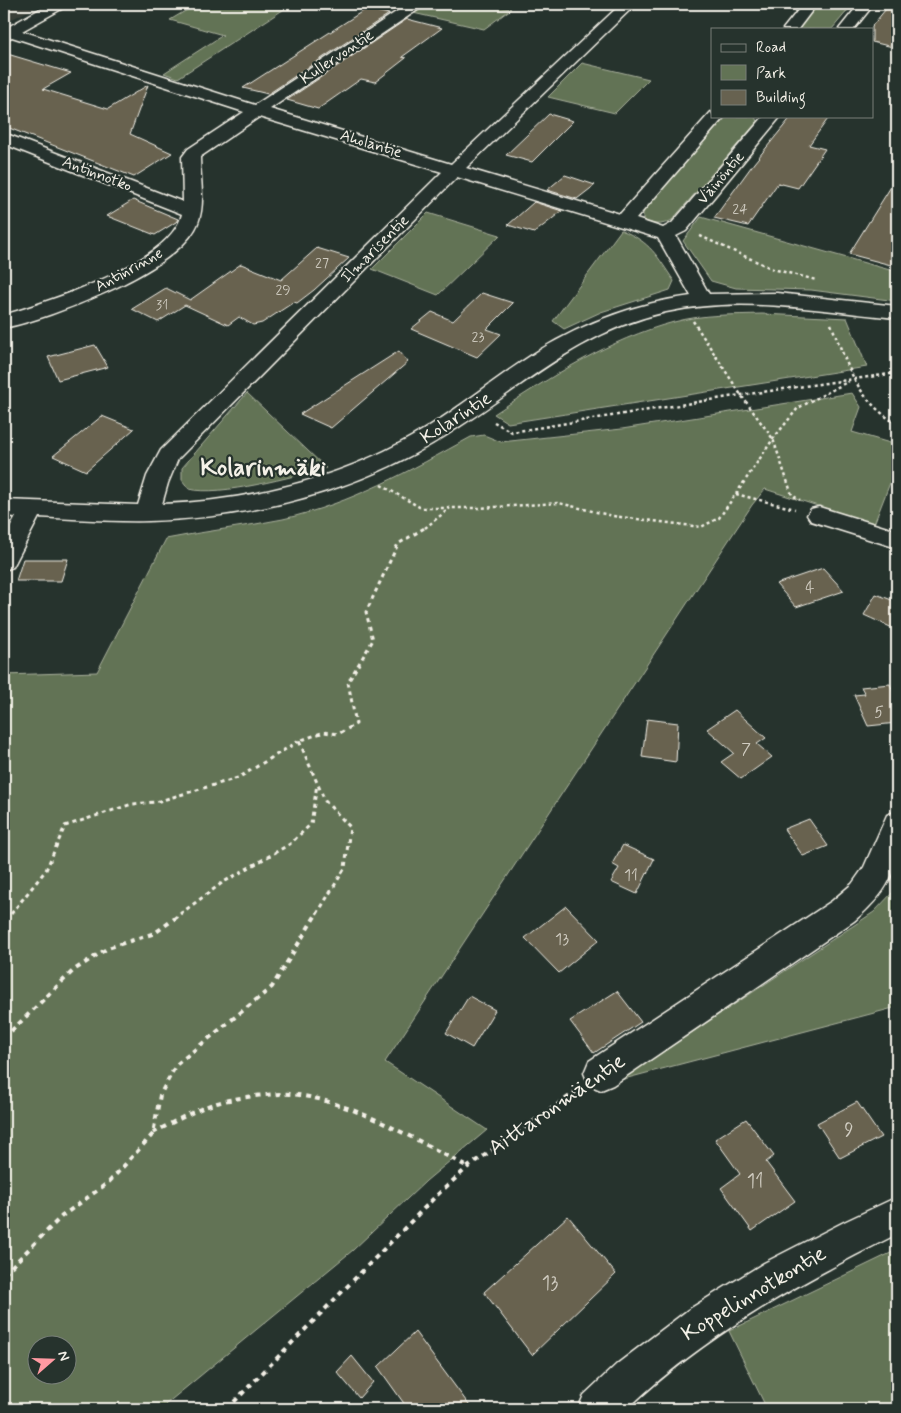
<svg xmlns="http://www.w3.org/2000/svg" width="901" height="1413" viewBox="0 0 901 1413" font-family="Mynerve,sans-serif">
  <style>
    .built { fill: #3a4138 }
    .green { fill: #627355; stroke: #abb29e; fill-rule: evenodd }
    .building { fill: #676250; stroke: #f4f1e8 }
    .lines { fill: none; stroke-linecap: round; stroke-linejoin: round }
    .minor-casing { stroke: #f4f1e8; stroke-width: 3 }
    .path-far2 { stroke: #f4f1e8; stroke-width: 2.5; stroke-dasharray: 3 3; stroke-linecap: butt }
    .path-far1 { stroke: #f4f1e8; stroke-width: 3; stroke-dasharray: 4 4; stroke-linecap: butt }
    .path { stroke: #f4f1e8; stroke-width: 4; stroke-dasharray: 5 5; stroke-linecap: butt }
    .minor { fill: #26332d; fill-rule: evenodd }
    .labels { text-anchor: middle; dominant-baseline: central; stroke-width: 4.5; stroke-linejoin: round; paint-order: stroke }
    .far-number-label { font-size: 14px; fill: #d1cdc2 }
    .far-street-label { font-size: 16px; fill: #f4f1e8; stroke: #26332d }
    .number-label { font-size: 16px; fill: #d1cdc2 }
    .street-label { font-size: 19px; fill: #f4f1e8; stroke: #26332d }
    .near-number-label { font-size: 19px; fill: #d1cdc2 }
    .near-street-label { font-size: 22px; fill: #f4f1e8; stroke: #26332d }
    .district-label { font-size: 24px; font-weight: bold; fill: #f4f1e8; stroke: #26332d }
  </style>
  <rect width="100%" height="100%" fill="#26332d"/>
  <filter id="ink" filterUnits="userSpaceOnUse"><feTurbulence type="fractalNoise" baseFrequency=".02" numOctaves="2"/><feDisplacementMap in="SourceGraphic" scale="10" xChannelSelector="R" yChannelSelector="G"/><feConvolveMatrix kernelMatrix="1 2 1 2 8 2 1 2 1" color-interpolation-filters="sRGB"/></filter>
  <g filter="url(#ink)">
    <path class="built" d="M4 4H42L10 20 4 18Z"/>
    <path class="green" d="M197 4H292L178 78 164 73 223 35 170 20Z
      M426 4H488L511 9 484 29 413 13Z
      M817 4H853L832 29H796Z
      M582 63 649 79 615 113 548 97Z
      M727 116H755L757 122 672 220C661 226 654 225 643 220V211Z
      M428 213 500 235 438 295 372 269Z
      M701 217 897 272V301L811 290 736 288 711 281 683 241Z
      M621 230C651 242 657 256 674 281L670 290 601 312 564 329 553 321Z
      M762 314 847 318 867 367 508 423 494 414C550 377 610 339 674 322 703 314 733 315 762 314Z
      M247 393 326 468C293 476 221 497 189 489L182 480V468Z
      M852 393 861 407 852 432 897 445V465L874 524 765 489 752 505 385 1062 487 1130 426 1181 353 1250 160 1409H4V675L97 672 166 539C205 531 244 527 283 519 350 504 411 470 471 437L484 435 501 442 622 429ZM38 1346H68V1376H38Z
      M897 883V1007L620 1080 874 912 895 890Z
      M897 1250V1409H767L729 1331Z"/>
    <path class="building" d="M890 4H897V48L872 42V26Z
      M366 9 389 14 268 94 243 88Z
      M407 19 442 28 402 57 406 58 375 82 361 79 318 109 287 100Z
      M4 53 71 73 43 89 108 109 148 85 130 134 172 153 134 177 4 126Z
      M549 114 573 121 532 162 506 155Z
      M792 116H830L809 145 825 149 798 188 778 183 748 226 714 218 754 163Z
      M565 175 595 185 577 199 547 190Z
      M897 177V255L891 265 849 254Z
      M133 200 178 219 176 222 155 235 107 216Z
      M534 202 562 211 534 233 508 225Z
      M317 248 349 258 314 290 297 303 294 302 262 323 253 325 239 317 228 325 185 305 158 322 132 309 166 288 190 300 241 264 281 280Z
      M482 293 513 303 487 329 501 334 477 357 411 329 432 312 453 321Z
      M95 345 108 367 58 380 48 357Z
      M399 351 408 362 331 428 300 414Z
      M102 416 134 429 86 471 53 456Z
      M23 559H68L61 581H16Z
      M823 568 844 591 796 607 776 584Z
      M876 594 897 602V630L864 615Z
      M890 684 897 701V723L868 726 854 695 865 694 861 687Z
      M735 710 766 738 757 744 772 757 741 779 721 762 734 753 707 729Z
      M647 719 678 723 676 762 642 757Z
      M809 819 828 846 803 856 784 829Z
      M623 845 654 859 637 894 611 882 619 868 612 864Z
      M566 906 599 940 559 973 525 938Z
      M617 991 641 1022 594 1053 570 1021Z
      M469 996 495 1010 472 1048 446 1033Z
      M857 1102 881 1137 840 1158 817 1123Z
      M746 1119 774 1156 766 1162 795 1201 752 1231 721 1188 740 1174 715 1139Z
      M568 1216 616 1274 532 1355 484 1292Z
      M415 1332 472 1409H408L378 1367Z
      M352 1356 373 1382 359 1398 337 1372Z"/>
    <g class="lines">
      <defs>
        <path id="minor" d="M49 4H67L65 7 22 31 255 105 408 4H424L422 7 270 109 451 164 621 4H636L466 168 620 214 711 112 712 116H725L636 219 663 228 672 223 764 116H781L686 231 676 236 709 294 777 293 897 306V318C820 311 742 295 666 312 577 332 522 388 448 434 360 491 253 518 149 521 113 522 76 519 39 517L13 567 4 570V539L16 517 4 516V500L138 505 147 476 161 450 442 172 259 117 200 157C200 180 207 209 195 229 170 273 52 318 4 328V315C49 301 170 264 182 214L4 144V133L183 202 182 157 188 149 244 112 12 37 4 40V26L8 27ZM457 177 658 238 691 296C637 303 584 323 538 351 495 378 457 411 413 436 338 479 248 501 162 504L168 483 178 459Z
          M803 4H817L798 29H783Z
          M859 4H874L854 29H839Z
          M819 507 897 531V548L811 521 807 515 811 509Z
          M897 811C901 864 895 886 854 921L613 1085 601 1090 589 1085 584 1073 589 1061 832 901 852 884 864 867 887 815Z
          M897 1197V1234C801 1282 706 1334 627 1409H578L584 1395 617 1364 688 1310 764 1263 844 1222Z"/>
      </defs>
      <use href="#minor" class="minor-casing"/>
      <path class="path-far2" d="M700 236 773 269 816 280
        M693 321 741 395 773 439 792 495 800 500
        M831 324C849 367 855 398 897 424
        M494 422 512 432 741 395 897 373
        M381 485 421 508H479L559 503 613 516 701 527 719 518 736 494 795 509
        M736 494 773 439 798 408 849 381
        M425 528 450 508"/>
      <path class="path-far1" d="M11 914 46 870 65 826 132 804 156 802 238 778 299 741
        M180 914 222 883 290 844 311 824 317 784
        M317 914 345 868 350 827 325 801 299 741 324 732 338 734 356 724 348 682 373 640 366 612 398 544 426 527"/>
      <path class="path" d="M4 914 10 915 12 913
        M4 1038 74 970 108 948 155 933 182 913
        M153 1133C177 1120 203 1105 229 1100 244 1097 275 1093 290 1094 350 1100 414 1139 468 1167
        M4 1274 62 1216 109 1182 153 1134 160 1095 176 1065 272 987 317 913
        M227 1409 436 1196 468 1167 577 1091"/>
      <use href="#minor" class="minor"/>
    </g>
  </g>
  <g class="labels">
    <g class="far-number-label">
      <text x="740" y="209">24</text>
      <text x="322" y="263">27</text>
      <text x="283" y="290">29</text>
      <text x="162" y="305">31</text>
      <text x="478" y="337">23</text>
    </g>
    <g class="far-street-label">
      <text transform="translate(337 57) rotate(-34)">Kullervontie</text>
      <text transform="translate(371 144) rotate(17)">Aholantie</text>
      <text transform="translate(97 174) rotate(21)">Antinnotko</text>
      <text transform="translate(721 178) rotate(-50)">Väinöntie</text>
      <text transform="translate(375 249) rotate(-45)">Ilmarisentie</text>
      <text transform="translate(129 270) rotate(-29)">Antinrinne</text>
    </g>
    <g class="number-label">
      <text x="810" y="587">4</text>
      <text x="879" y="712">5</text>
      <text x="746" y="749">7</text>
      <text x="631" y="875">11</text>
      <text x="562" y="939">13</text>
    </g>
    <g class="street-label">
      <text transform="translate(456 418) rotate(-33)">Kolarintie</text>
    </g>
    <g class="near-number-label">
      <text x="849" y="1130">9</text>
      <text x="755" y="1181">11</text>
      <text x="550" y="1283">13</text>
    </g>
    <g class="near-street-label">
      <text transform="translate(557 1105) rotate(-35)">Aittaronmäentie</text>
      <text transform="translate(754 1294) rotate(-31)">Koppelinnotkontie</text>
    </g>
    <g class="district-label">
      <text x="263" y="468">Kolarinmäki</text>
    </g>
  </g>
  <rect width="901" height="1413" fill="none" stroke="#26332d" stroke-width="20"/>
  <rect x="10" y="10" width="881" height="1393" fill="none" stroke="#f4f1e8" stroke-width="2" filter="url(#ink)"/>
  <rect x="711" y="28" width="162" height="90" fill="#26332d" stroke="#787f78"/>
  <rect x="721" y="44" width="25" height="8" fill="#26332d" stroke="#787f78"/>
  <text x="756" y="52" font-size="15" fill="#f4f1e8">Road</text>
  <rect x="721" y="65" width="25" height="15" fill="#627355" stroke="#787f78"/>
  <text x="756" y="78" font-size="15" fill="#f4f1e8">Park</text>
  <rect x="721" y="90" width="25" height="15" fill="#676250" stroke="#787f78"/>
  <text x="756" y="102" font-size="15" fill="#f4f1e8">Building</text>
  <g transform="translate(52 1360) rotate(70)"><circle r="24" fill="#26332d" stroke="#787f78"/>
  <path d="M0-4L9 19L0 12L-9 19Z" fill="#ff9aa2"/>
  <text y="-8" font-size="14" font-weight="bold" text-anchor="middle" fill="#f4f1e8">N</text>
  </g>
</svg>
